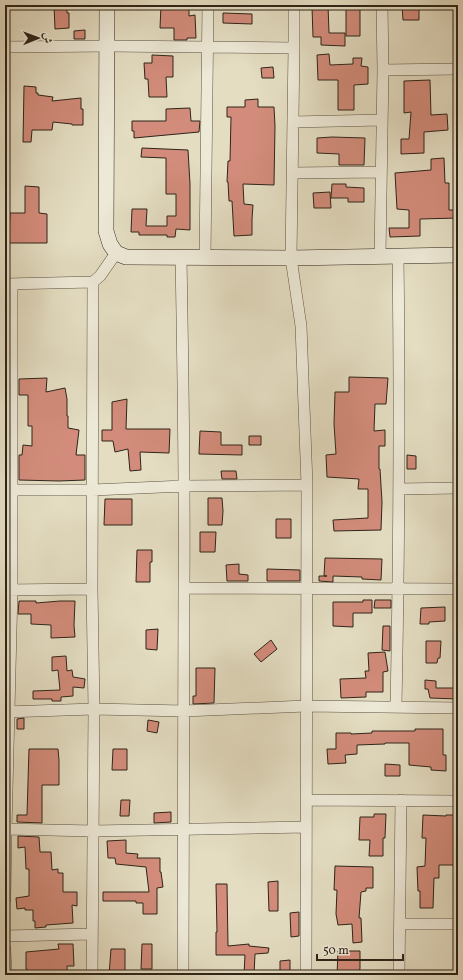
<svg xmlns="http://www.w3.org/2000/svg" width="463" height="980" viewBox="0 0 463 980" font-family="Vollkorn,Amiri,serif">
  <style>
    .building { fill: #d38c7b; stroke: #2e2419 }
    .lines { fill: none; stroke-linecap: round; stroke-linejoin: round }
    .street-casing { stroke: #5c5243; stroke-width: 12 }
    .secondary-casing { stroke: #2e2419; stroke-width: 16 }
    .street { stroke: #ede9d7; stroke-width: 11 }
    .secondary { stroke: #ede9d7; stroke-width: 15 }
  </style>
  <rect width="100%" height="100%" fill="#e4ddc2"/>
  <filter id="stains"><feTurbulence type="fractalNoise" baseFrequency=".005" numOctaves="4"/><feColorMatrix values="0 0 0 0 .2 0 0 0 0 .09 0 0 0 0 .02 0 0 0 .5 -.17"/></filter>
  <radialGradient id="worn" r=".72"><stop offset=".6" stop-color="#630" stop-opacity="0"/><stop offset="1" stop-color="#630" stop-opacity=".3"/></radialGradient>
  <path class="building" d="M54 5H67V13H69V28L55 29Z
    M161 5H189V16L195 15 196 38H187V40H174V28H160Z
    M314 5H328L329 33H345V46L321 45V37H313L312 7H314Z
    M346 5H360V36H346Z
    M402 5H419V20H403Z
    M223 13 252 14V24L223 23Z
    M85 30V39H74V31Z
    M329 54 330 65 353 64V58H362L361 66 368 67V84L354 85V110H338V80H318L317 55Z
    M152 55 173 56V77H166L167 97H149L148 79H145L144 63H152Z
    M273 67 274 78H262L261 68Z
    M430 80 431 115 447 114 448 130 424 132V153L401 154V139H409L411 112 404 113V81Z
    M24 86 36 87V93H38V95L53 97 52 101 81 98V109H83V125H72V124L53 122 52 130H32L31 142H23Z
    M258 99V107H274L275 126 274 185 243 184 244 204 253 205 252 219V235L234 236 232 201H229L228 182H227L228 161H230L231 117H227V107H245V100Z
    M190 108 191 121H200L199 132 134 138V131H132V121H166V109Z
    M332 137 365 138 364 165H339V154L317 153V138Z
    M142 148 188 150 190 184V230L176 229 175 237H167V235H139V232H131L132 209H147L146 226H167V216H176V194H166V158L141 157Z
    M444 158 445 183H449V210H458V218L420 219V236L390 237 389 228H409V210L397 209 395 173 431 170V159Z
    M332 184H346V187L364 188V202H348V198H331Z
    M25 186 39 187V213L47 214V243H9L10 213H25Z
    M330 192 331 208H314L313 193Z
    M349 377 388 378 386 404H375L374 431 385 430V446H379V469H380L382 502 381 530 334 531 333 520 368 518V489H358L359 479 327 477 326 455 336 454 334 424 335 392H349Z
    M47 378 46 392 65 388 67 399V416H68V428L79 430 76 455H85V480L59 481 19 480V455H22L23 445 32 446V426H28V395H19V379Z
    M127 399 126 429H170L169 453 140 452 141 470 130 471 128 449 115 452 113 441H102V430H112V402Z
    M200 431 221 432V445H242V455L199 454Z
    M249 436H261V445H249Z
    M407 455 416 456V469H407Z
    M221 471H236L237 479H222Z
    M208 498H222L223 511 222 525H208Z
    M105 499H132V525H104Z
    M276 519H291V538H276Z
    M200 532H216L215 552H200Z
    M137 550H152V562H150V582H136Z
    M325 558 382 559 381 580 362 579V577L333 576V582L319 581V576H327H324Z
    M239 564V574L248 575V581H227L226 565Z
    M267 569 300 570V581H267Z
    M363 600H372V613H353V627L333 626V602H363Z
    M375 600H391V608H374Z
    M19 601H36V603L60 601H75L74 625 75 637 51 638V625L31 624V614H18Z
    M445 607V621L429 622V624H420L421 608Z
    M383 626H390V651L382 650Z
    M158 629 157 650 146 649V630Z
    M271 640 277 649 261 662 254 654Z
    M426 641H441L440 658H438L437 663H426Z
    M385 652 388 671 383 672V692H366V697L341 698 340 679 366 678 365 671H369L368 653Z
    M66 656 67 671 72 670 73 677 85 679 84 688 73 687V696L61 697V701H52V699H33V691L60 690 58 670 52 671V657Z
    M196 668H215L214 703 193 704V696H196Z
    M425 680 436 681V688H458V699L430 698 428 689H425Z
    M24 718V729H17V719Z
    M148 720 159 722 157 733 147 731Z
    M415 729H443V755H446V771L431 770V767L409 765V743H385V744L357 745V754L345 755 346 763 328 764 327 749H336V733H351V734L372 733V731H415Z
    M29 749H58L59 760V785H42V823L17 822V815H27Z
    M113 749H127V770H112Z
    M385 764 400 765V776H385Z
    M121 800H130L129 816H120Z
    M171 812V822L154 823V813Z
    M374 814H386L385 838H383V856H369L370 840H359L360 817H374Z
    M423 815 446 816V815H458V865H439V878H434L433 908H420V891H418L417 867 425 866 426 838H422Z
    M18 836 39 837 40 852H51L52 870 58 869V873H63V892H77V906L72 905 73 923 46 925V927L35 928V921H33V910H25V908L17 909 16 898 29 896V869H26L25 847 18 848Z
    M126 840V853L138 854 137 858H160V872H161L163 887 157 888V914H143V903H136V901H103V892H149L146 867 116 864 115 858H108L107 841Z
    M335 866 373 867V888H366V891L361 892 359 918H361L362 942 353 943 352 924 338 925 336 914 337 890H334Z
    M278 881V911H269L268 882Z
    M216 884H227L228 946 249 944V946L269 948 268 953 255 954 254 975H244L245 955H216V932H217Z
    M299 912V936L291 937 290 913Z
    M58 944H73L74 966H67V975H27V969H26V952L59 949Z
    M142 944H152V969H141Z
    M111 949H125V975H109Z
    M338 951H360V968L359 975H337Z
    M290 960V975H280V961Z"/>
  <g class="lines">
    <defs>
      <path id="street" d="M294 5V48L291 258 301 326 307 485 306 975
        M5 47 107 46 294 48
        M383 70 458 69
        M293 122 381 120
        M292 173 381 172
        M380 256 383 70 382 5
        M181 257C183 368 185 478 184 589 184 718 183 846 183 975
        M205 257 208 5
        M6 284 93 282 100 276 116 253
        M400 489 458 488
        M6 490H93L184 486 307 485
        M184 588 458 589
        M5 590 92 589
        M396 707C399 557 400 406 398 256
        M5 712 94 709 184 711 306 706 458 708
        M306 800 458 801
        M5 829 93 831 306 827
        M5 899 6 829 12 590V284
        M400 924H458
        M5 936 92 934
        M5 949 6 975
        M92 975 94 709 92 589 93 282
        M399 975 401 800"/>
      <path id="secondary" d="M107 5 106 231 110 244 116 253 126 257 291 258 458 255"/>
    </defs>
    <use href="#street" class="street-casing"/>
    <use href="#secondary" class="secondary-casing"/>
    <use href="#street" class="street"/>
    <use href="#secondary" class="secondary"/>
  </g>
  <rect width="463" height="980" fill="none" stroke="#e4ddc2" stroke-width="20"/>
  <rect x="6" y="6" width="451" height="968" fill="none" stroke="#2e2419" stroke-width="2"/>
  <rect x="10" y="10" width="443" height="960" fill="none" stroke="#2e2419"/>
  <g transform="translate(38 38) rotate(89)" stroke="#ede9d7" stroke-width="3" paint-order="stroke">
  <path d="M0-3L7 15L0 10L-7 15Z" fill="#2e2419"/>
  <text y="-6" font-size="11" font-weight="bold" text-anchor="middle" fill="#2e2419">ش</text>
  </g>
  <path d="M317 954v6h86v-6" fill="none" stroke="#2e2419" stroke-width="2"/>
  <text x="323" y="954" font-size="12" fill="#2e2419" stroke="#ede9d7" stroke-width="3" paint-order="stroke">50 m</text>
  <rect width="100%" height="100%" filter="url(#stains)"/>
  <rect width="100%" height="100%" fill="url(#worn)"/>
</svg>
